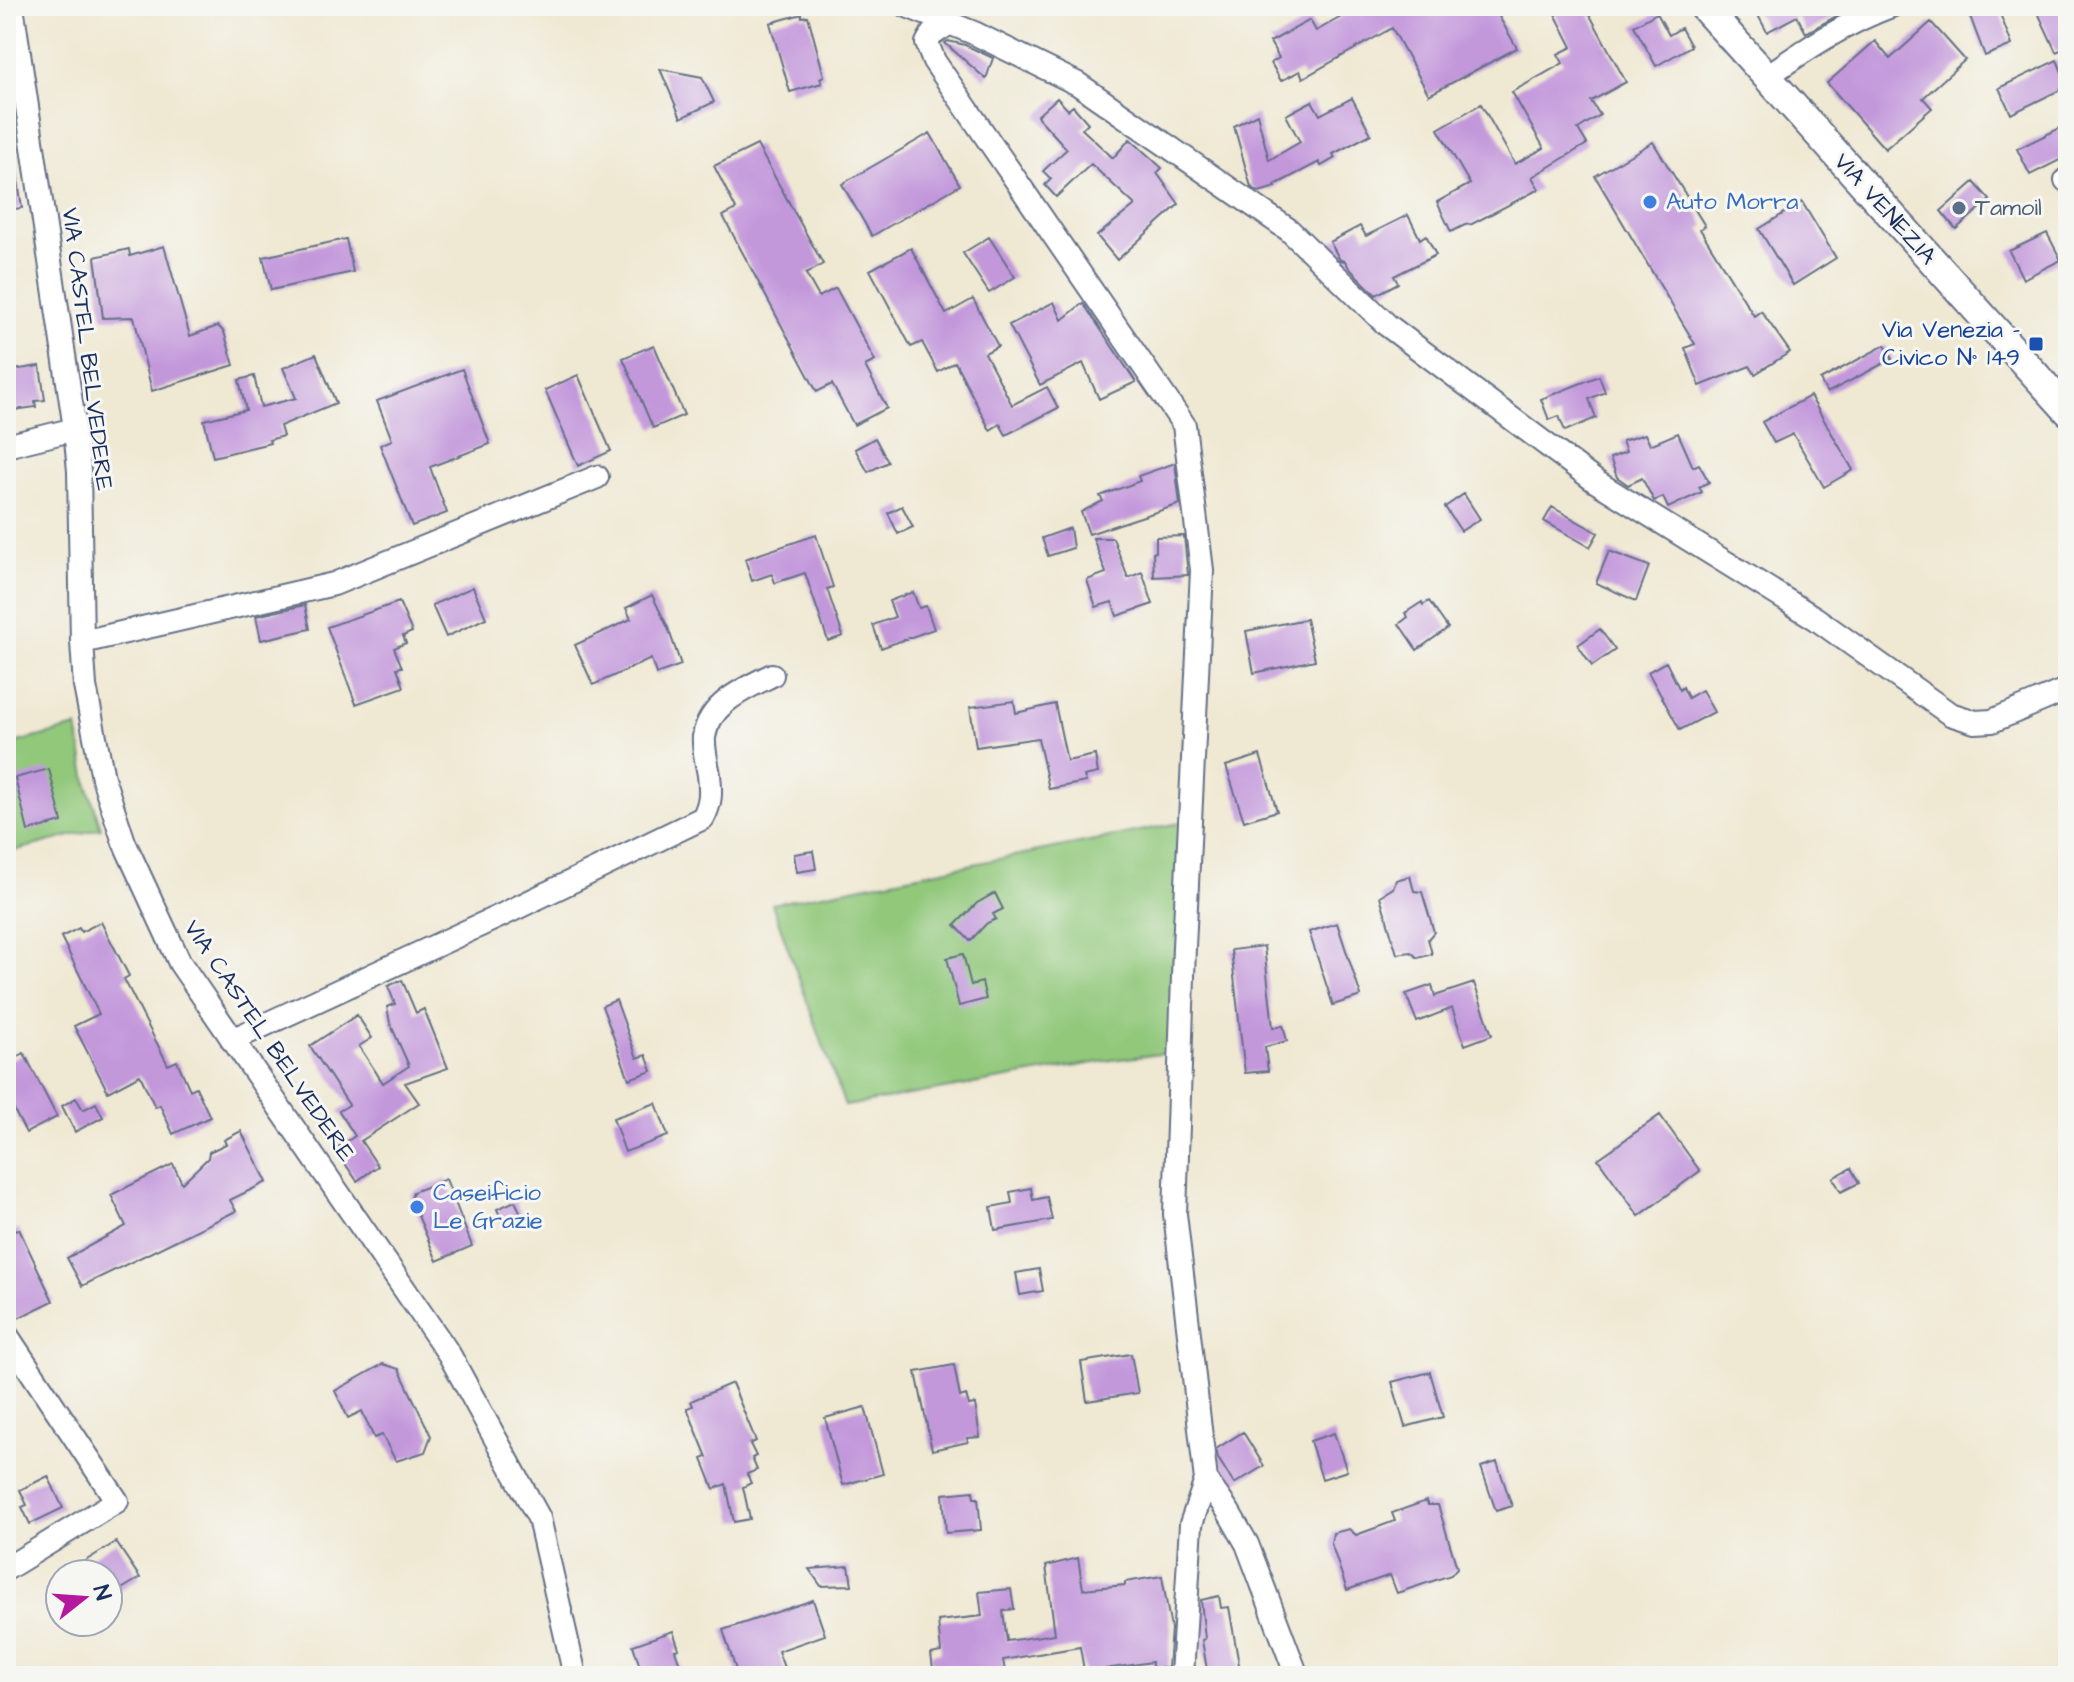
<svg xmlns="http://www.w3.org/2000/svg" width="2074" height="1682" viewBox="0 0 2074 1682" font-family="'Architects Daughter',sans-serif">
  <style>
    .green { fill: #91c87a; stroke: #567c6c; stroke-width: 2 }
    .building { fill: #c398db }
    .lines { fill: none; stroke-linecap: round; stroke-linejoin: round }
    .minor-casing { stroke: #657087; stroke-width: 26 }
    .major-casing { stroke: #657087; stroke-width: 32 }
    .minor { stroke: #fff; stroke-width: 22 }
    .major { stroke: #fff; stroke-width: 28 }
    .shop-dot { fill: #3f7fe0; stroke: #f6f6f2; stroke-width: 3 }
    .service-dot { fill: #5c6f8a; stroke: #f6f6f2; stroke-width: 3 }
    .transit-dot { fill: #1a4fb4; stroke: #f6f6f2; stroke-width: 3 }
    .labels { text-anchor: middle; dominant-baseline: central; stroke-width: 6; stroke-linejoin: round; paint-order: stroke }
    .shop-label { font-size: 24px; fill: #366cbe; stroke: #f6f6f2; text-anchor: start }
    .service-label { font-size: 24px; fill: #4e5e75; stroke: #f6f6f2; text-anchor: start }
    .street-label { font-size: 24px; fill: #1b2f5e; stroke: #f6f6f2 }
    .transit-label { font-size: 24px; fill: #164399; stroke: #f6f6f2; text-anchor: end }
  </style>
  <rect width="100%" height="100%" fill="#f6f6f2"/>
  <filter id="ink" filterUnits="userSpaceOnUse"><feTurbulence type="fractalNoise" baseFrequency=".0125" numOctaves="2"/><feDisplacementMap in="SourceGraphic" scale="16" xChannelSelector="R" yChannelSelector="G"/><feConvolveMatrix kernelMatrix="1 2 1 2 8 2 1 2 1" color-interpolation-filters="sRGB"/></filter>
  <filter id="wash" filterUnits="userSpaceOnUse"><feTurbulence type="fractalNoise" baseFrequency=".006" numOctaves="4" result="noise"/><feDisplacementMap in="SourceGraphic" scale="32" xChannelSelector="R" yChannelSelector="G"/><feGaussianBlur stdDeviation="1.8" result="paint"/><feColorMatrix in="noise" values="0 0 0 0 0 0 0 0 0 0 0 0 0 0 0 0 0 1.4 0 .05"/><feComposite in="paint" operator="in"/></filter>
  <g filter="url(#wash)">
    <rect width="100%" height="100%" fill="#efe8d2"/>
    <path class="green" d="M77 727 88 787 101 828 6 853V745Z
      M1185 822 1175 1052 1112 1060 845 1106 772 904Z"/>
    <g id="blocks">
      <path class="building" d="M1361 6H1493L1517 48 1429 95 1392 28 1303 78 1300 71 1281 81 1271 63 1279 58 1270 42 1310 20 1316 31Z
        M1551 6H1585L1626 82 1591 101 1600 115 1578 129 1587 144 1532 177 1539 189 1472 224 1465 225 1451 232 1437 202 1470 184 1438 129 1481 104 1515 164 1544 148 1512 92 1563 63 1558 54 1572 47Z
        M1753 6H1855L1806 33 1797 16 1767 32Z
        M1979 6H1997L2012 45 1985 56 1968 11Z
        M2035 6H2068V47L2056 52Z
        M1657 13 1669 35 1681 28 1691 46 1656 66 1634 26Z
        M802 14V17L808 16 824 76 820 78 822 83 790 92 770 23Z
        M1931 22 1965 60 1923 98 1932 108 1885 149 1827 83 1875 41 1890 59Z
        M948 41 965 45 993 58 986 79 945 43Z
        M2057 60 2068 86 2011 114 1999 88Z
        M660 69 702 77 714 102 681 118Z
        M1057 98 1068 110 1073 106 1088 123 1082 129 1113 158 1130 139 1162 168 1157 173 1179 204 1117 260 1097 236 1135 205 1091 164 1056 197 1045 185 1051 179 1043 171 1067 149 1037 116Z
        M1352 98 1371 134 1333 154 1335 158 1321 166 1319 162 1275 185 1276 187 1259 192 1251 187 1234 126 1257 114 1269 160 1300 142 1286 115 1312 101 1320 115Z
        M2068 124V156L2030 175 2017 149Z
        M930 133 960 185 872 236 842 184Z
        M1653 142 1705 226 1700 229 1754 316 1761 311 1790 352 1755 374 1750 366 1700 386 1685 348 1695 344 1595 176Z
        M757 145 823 264 806 274 819 297 836 288 875 361 865 366 887 408 854 425 832 384 817 392 723 216 736 209 714 166Z
        M6 162H15L22 208 6 210Z
        M1974 182 1990 200 1956 229 1941 211Z
        M1802 202 1836 258 1793 285 1759 229Z
        M1408 215 1420 239 1426 235 1436 255 1394 276 1398 283 1376 295 1349 268 1345 261 1340 260 1330 242 1360 226 1366 236Z
        M2047 233 2061 260 2023 279 2009 251Z
        M989 237 1015 277 989 293 963 253Z
        M346 239 353 272 271 290 263 257Z
        M164 246 190 336 218 326 224 332 234 365 152 391 134 317 103 318 95 257 129 249 130 256Z
        M911 248 946 314 973 299 998 346 985 353 1012 405 1047 387 1058 408 1006 435 1000 424 990 430 955 362 938 372 922 342 911 347 870 270Z
        M1054 302 1062 320 1083 303 1136 382 1099 399 1083 363 1040 385 1009 325Z
        M654 345 684 415 653 428 623 358Z
        M1885 345 1892 359 1827 393 1820 380Z
        M316 354 336 403 280 426 283 436 269 440 270 443 213 457 204 420 246 410 239 380 254 376 261 407 296 398 283 368Z
        M40 366 45 400 35 401 36 407 6 411V371Z
        M462 369 490 444 430 467 447 513 412 526 380 445 392 440 377 401Z
        M578 375 611 451 578 466 545 390Z
        M1599 376 1605 392 1589 399 1596 418 1565 431 1559 416 1549 420 1541 399Z
        M1810 396 1853 470 1824 487 1793 434 1774 443 1762 422Z
        M1678 433 1693 467 1699 464 1709 482 1699 487 1702 492 1668 508 1663 497 1654 501 1642 478 1628 485 1617 477 1610 458 1626 452 1622 441 1645 434 1650 445Z
        M875 438 888 462 868 472 855 449Z
        M1175 463 1180 504 1089 534 1081 512 1103 501 1100 496 1140 481 1138 476Z
        M1464 494 1480 519 1461 531 1445 507Z
        M902 506 913 527 898 534 888 513Z
        M1552 507 1598 533 1590 547 1544 521Z
        M1070 528 1073 548 1048 556 1042 538Z
        M816 535 833 587 827 589 843 636 828 641 805 573 775 583 772 574 752 581 745 559Z
        M1184 536 1188 575 1154 577 1153 553 1156 552V537Z
        M1093 538H1113L1128 578 1142 572 1153 604 1117 616 1112 602 1096 607 1087 580 1106 573Z
        M1609 551 1649 566 1636 601 1596 583Z
        M473 587 486 618 446 637 432 605Z
        M913 592 919 608 926 606 934 629 881 648 873 625 895 617 889 601Z
        M652 595 668 628 681 665 656 674 651 659 593 685 575 645 631 619 626 608Z
        M1429 601 1448 628 1417 650 1399 624 1408 617 1405 613 1422 602 1423 605Z
        M399 602 412 632 403 636 406 643 394 648 402 667 397 668 404 687 356 704 327 627Z
        M305 605 310 629 261 640 256 616Z
        M1306 619 1315 660 1254 673 1246 631Z
        M1600 629 1615 650 1592 666 1578 645Z
        M1666 662 1680 690 1683 687 1688 698 1702 690 1714 712 1680 730 1648 672Z
        M1014 701 1016 713 1055 704 1067 761 1095 755 1098 773 1084 776 1086 782 1049 789 1038 738 976 747 970 707Z
        M1260 755 1277 811 1244 821 1226 766Z
        M49 769 62 822 28 831 15 778Z
        M813 851 816 869 797 872 794 854Z
        M1410 876 1414 891 1422 892 1434 932 1428 939 1432 954 1418 958 1411 952 1397 954 1380 896 1393 888 1396 880Z
        M995 893 1003 909 993 914 996 919 987 923 970 941 955 925 977 903Z
        M101 922 129 976 124 979 168 1065 177 1061 190 1090 196 1087 210 1117 173 1134 160 1105 155 1107 140 1075 108 1092 74 1026 99 1014 61 937 79 928 81 932Z
        M1337 923 1361 996 1333 1005 1309 932Z
        M1264 946 1273 1028 1283 1025 1287 1041 1265 1047 1268 1071 1245 1073 1231 950Z
        M963 954 971 985 982 982 986 999 959 1006 947 958Z
        M402 980 416 1013 424 1009 448 1068 405 1083 419 1103 361 1141 378 1166 357 1181 335 1149 355 1136 339 1111 349 1105 310 1046 357 1015 372 1038 359 1046 383 1083 409 1066 390 1023 387 1007 395 1004 388 986Z
        M1474 983 1492 1035 1465 1045 1452 1008 1417 1022 1406 994 1432 985 1435 996Z
        M616 1000 637 1058 646 1055 652 1071 629 1079 602 1006Z
        M24 1053 57 1117 26 1133 6 1095V1062Z
        M76 1098 83 1110 96 1103 103 1117 75 1132 62 1106Z
        M656 1103 668 1136 625 1152 613 1118Z
        M1660 1115 1700 1171 1639 1216 1598 1159Z
        M241 1131 267 1182 230 1200 236 1211 82 1286 67 1258 126 1226 111 1195 173 1164 182 1183 208 1158 209 1152 226 1144 224 1140Z
        M1851 1168 1859 1183 1841 1192 1833 1178Z
        M446 1179 472 1246 437 1261 411 1199 413 1192Z
        M1031 1188 1033 1200 1047 1197 1052 1220 995 1230 991 1207 1012 1203 1010 1192Z
        M515 1201 523 1218 504 1226 497 1209Z
        M19 1229 53 1301 14 1320 6 1308V1235Z
        M1039 1269 1043 1291 1020 1295 1016 1273Z
        M1131 1354 1138 1393 1087 1401 1081 1362Z
        M383 1364 399 1369 431 1436 425 1452 396 1461 382 1435 374 1438 362 1411 348 1418 335 1391Z
        M954 1365 960 1397 966 1395 969 1405 975 1404 980 1437 967 1438 968 1442 932 1450 916 1372Z
        M1430 1372 1443 1417 1405 1427 1392 1382Z
        M732 1383 756 1441 750 1444 756 1456 752 1458 757 1470 747 1474 751 1483 743 1487 750 1519 734 1522 726 1484 714 1489 702 1459 707 1457 687 1408 693 1406 691 1401Z
        M865 1407 883 1474 843 1485 825 1418Z
        M1243 1432 1264 1466 1234 1484 1218 1458 1216 1449Z
        M1334 1433 1347 1471 1322 1479 1310 1441Z
        M1497 1462 1512 1506 1496 1511 1481 1467Z
        M48 1476 63 1508 30 1524 22 1507 27 1505 20 1490Z
        M973 1491 974 1498H978L981 1530 946 1533 943 1494Z
        M1426 1501 1428 1505H1438L1457 1568 1451 1575 1397 1593 1390 1575 1347 1590 1331 1543 1333 1533 1349 1529 1356 1535 1395 1521 1392 1513Z
        M116 1542 140 1578 108 1597V1574H64Z
        M1078 1558 1083 1589 1125 1585V1582L1162 1576 1171 1629 1168 1668H1152V1662L1105 1669 1107 1676H1085L1080 1647 1003 1660 1006 1676H934L931 1654 941 1652 938 1621 982 1616 979 1592 1011 1589 1014 1609 1003 1611 1007 1641 1055 1634 1046 1566Z
        M849 1566 852 1585 821 1586 809 1569Z
        M1219 1596 1221 1608 1229 1607 1241 1676H1208L1202 1640 1205 1639 1201 1600Z
        M813 1600 825 1635 778 1651 787 1676H738L723 1630Z
        M673 1631 679 1649 675 1650 684 1676H648L646 1671 641 1670 633 1645Z"/>
    </g>
  </g>
  <g filter="url(#ink)">
    <use href="#blocks" fill-opacity="0" stroke="#657087" stroke-width="2"/>
    <g class="lines">
      <defs>
        <path id="minor" d="M12 6 75 429 79 471 82 642 85 686 103 778 124 842 180 963 449 1354 539 1518 575 1676
          M907 6 974 33 1078 84 1289 230 1387 325 1595 481 1815 618 1950 714 1975 722 1992 721 2068 689
          M950 23 932 34 927 43 934 61 1184 425 1202 570 1184 947 1175 1214 1206 1480 1191 1524 1182 1676
          M1766 77C1806 49 1845 23 1891 6
          M2066 180 2068 179
          M6 446 75 429
          M82 642 334 584 597 477
          M232 1040 502 915 703 818C711 803 711 792 709 775 707 763 703 749 704 737 709 703 746 688 772 675
          M6 1334 117 1501 6 1569
          M1206 1480 1228 1511 1247 1544 1297 1676"/>
        <path id="major" d="M1703 6 2068 411"/>
      </defs>
      <use href="#minor" class="minor-casing"/>
      <use href="#major" class="major-casing"/>
      <use href="#minor" class="minor"/>
      <use href="#major" class="major"/>
    </g>
  </g>
  <g class="shop-dot">
    <circle cx="1650" cy="202" r="8"/>
    <circle cx="417" cy="1207" r="8"/>
  </g>
  <circle class="service-dot" cx="1959" cy="208" r="8"/>
  <rect class="transit-dot" x="2028" y="336" width="16" height="16" rx="4"/>
  <g class="labels">
    <g class="shop-label">
      <text x="1666" y="202">Auto Morra</text>
      <text x="433" y="1193">Caseificio<tspan x="433" dy="28">Le Grazie</tspan></text>
    </g>
    <g class="service-label">
      <text x="1975" y="208">Tamoil</text>
    </g>
    <g class="street-label">
      <text transform="translate(1885 209) rotate(48)">VIA VENEZIA</text>
      <text transform="translate(87 349) rotate(83)">VIA CASTEL BELVEDERE</text>
      <text transform="translate(269 1041) rotate(56)">VIA CASTEL BELVEDERE</text>
    </g>
    <g class="transit-label">
      <text x="2020" y="330">Via Venezia -<tspan x="2020" dy="28">Civico N° 149</tspan></text>
    </g>
  </g>
  <rect width="2074" height="1682" fill="none" stroke="#f6f6f2" stroke-width="32"/>
  <g transform="translate(84 1598) rotate(73)"><circle r="38" fill="#f6f6f2" stroke="#9ea6b7" stroke-width="2"/>
  <path d="M0-6L14 30L0 20L-14 30Z" fill="#b5179e"/>
  <text y="-12" font-size="22" font-weight="bold" text-anchor="middle" fill="#1b2f5e">N</text>
  </g>
</svg>
